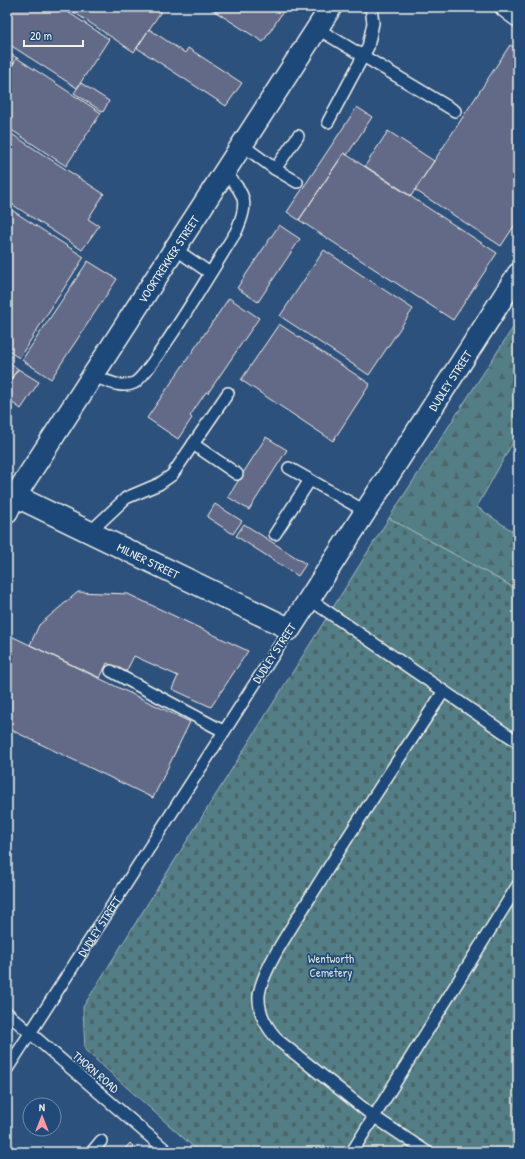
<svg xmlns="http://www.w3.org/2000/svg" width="525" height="1159" viewBox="0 0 525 1159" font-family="'Patrick Hand',sans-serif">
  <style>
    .forest { fill: url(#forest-firs); stroke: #a3b8b7 }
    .cemetery { fill: url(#cemetery-stones); stroke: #a3b8b7 }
    .building { fill: #636b88; stroke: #f4f1e8 }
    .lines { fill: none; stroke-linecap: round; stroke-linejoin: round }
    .lane-casing { stroke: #f4f1e8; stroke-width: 14 }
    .street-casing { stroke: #f4f1e8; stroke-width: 24 }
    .lane { stroke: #1f4a7a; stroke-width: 11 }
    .street { stroke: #1f4a7a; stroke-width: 21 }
    .labels { text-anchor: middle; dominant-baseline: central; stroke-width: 3.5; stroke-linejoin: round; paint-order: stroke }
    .street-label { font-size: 12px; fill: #f4f1e8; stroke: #1f4a7a }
    .park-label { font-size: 12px; fill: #dce0d9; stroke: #1f4a7a }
  </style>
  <defs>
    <pattern id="forest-firs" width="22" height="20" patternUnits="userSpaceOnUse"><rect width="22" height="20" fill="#527e86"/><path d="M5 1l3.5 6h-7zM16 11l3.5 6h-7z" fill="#4e6669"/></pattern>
    <pattern id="cemetery-stones" width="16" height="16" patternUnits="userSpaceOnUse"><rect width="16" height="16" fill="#527e86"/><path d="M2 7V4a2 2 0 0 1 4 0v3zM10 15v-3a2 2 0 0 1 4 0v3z" fill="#4e6669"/></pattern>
  </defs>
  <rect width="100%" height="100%" fill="#2d517d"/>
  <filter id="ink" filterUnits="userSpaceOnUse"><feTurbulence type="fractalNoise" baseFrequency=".025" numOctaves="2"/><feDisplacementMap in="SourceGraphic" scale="8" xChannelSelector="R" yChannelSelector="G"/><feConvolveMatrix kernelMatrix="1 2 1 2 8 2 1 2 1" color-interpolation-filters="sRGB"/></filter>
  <g filter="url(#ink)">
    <path class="forest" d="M518 320V433L477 507 518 535V590L389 518Z"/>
    <path class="cemetery" d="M389 518 518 590V1152H199L85 1050 83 1007Z"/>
    <path class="building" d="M7 7H60L109 39 77 88 7 43Z
      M66 7H164L134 52Z
      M208 7H286L263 42Z
      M149 29 185 53 188 48 242 83 226 106 137 48Z
      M510 45 518 50V220L501 246 415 190Z
      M7 52 17 58 7 73Z
      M17 58 101 113 66 166 7 127V73Z
      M81 83 109 101 103 112 74 93Z
      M357 107 372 117 347 155 344 153 299 220 287 212Z
      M7 131 104 194 88 219 99 226 82 250 7 201Z
      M388 131 434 161 411 196 365 166Z
      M344 153 497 253 453 320 299 220Z
      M7 207 84 257 19 358 7 350Z
      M279 225 300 239 258 302 237 288Z
      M324 250 413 309 369 375 280 316Z
      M88 261 117 279 51 379 22 360Z
      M229 298 259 318 208 393 206 392 190 416 192 418 178 439 147 418Z
      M279 324 370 384 333 441 241 380Z
      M7 353 11 356 8 361 18 369 7 385Z
      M18 369 39 382 21 409 7 399V385Z
      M266 437 287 450 249 510 228 497Z
      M215 504 242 521 233 534 207 517Z
      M244 524 306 564 298 576 236 536Z
      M78 592 128 594 248 651 211 707 172 689 178 676 134 656 126 672 107 663 100 678 30 645 39 625Z
      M7 634 190 722 153 798 7 728Z
      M130 1143 139 1152H122Z"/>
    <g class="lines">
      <defs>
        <g id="lane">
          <path d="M318 29 455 111"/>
          <path d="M328 122 368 47 373 23 371 7"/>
          <path d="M242 145 275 169 297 182"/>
          <path d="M275 169 298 136"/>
          <path d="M175 249 210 273"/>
          <path d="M93 376C105 380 121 389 134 383 150 376 221 255 236 232 249 202 246 196 225 172"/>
          <path d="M193 444 237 474"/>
          <path d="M289 468 365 511"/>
          <path d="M90 532 126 498 159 484 172 475 228 393"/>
          <path d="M275 534 310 480"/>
          <path d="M309 599 518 742"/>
          <path d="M111 671 223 731"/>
          <path d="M7 1013 168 1152"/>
          <path id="s1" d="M7 1069 290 629"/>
          <path d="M92 1152 101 1141"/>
          <path d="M352 1152 518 885"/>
          <path d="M427 1152 373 1116 279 1041C267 1028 258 1014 259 995 262 970 292 927 306 904 350 832 397 761 444 691"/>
        </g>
        <g id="street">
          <path d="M506 7 518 16"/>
          <path id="s2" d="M7 492 290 629 518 274"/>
          <path id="s3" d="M7 512 15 496 331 7"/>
        </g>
      </defs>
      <use href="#lane" class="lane-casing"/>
      <use href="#street" class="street-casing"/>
      <use href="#lane" class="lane"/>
      <use href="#street" class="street"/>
    </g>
  </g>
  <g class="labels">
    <g class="street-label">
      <text stroke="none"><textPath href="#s3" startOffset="300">VOORTREKKER STREET</textPath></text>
      <text stroke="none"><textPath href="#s2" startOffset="610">DUDLEY STREET</textPath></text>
      <text stroke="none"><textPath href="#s2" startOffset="157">MILNER STREET</textPath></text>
      <text transform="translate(274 653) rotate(-57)">DUDLEY STREET</text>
      <text stroke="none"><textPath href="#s1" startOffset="170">DUDLEY STREET</textPath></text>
      <text transform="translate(96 1072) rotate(41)">THORN ROAD</text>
    </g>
    <g class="park-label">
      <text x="331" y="958">Wentworth<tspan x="331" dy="14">Cemetery</tspan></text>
    </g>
  </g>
  <rect width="525" height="1159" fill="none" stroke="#1f4a7a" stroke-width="24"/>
  <rect x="12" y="12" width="501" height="1135" fill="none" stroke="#f4f1e8" stroke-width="1.5" filter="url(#ink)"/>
  <g transform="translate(42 1117)"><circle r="19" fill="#1f4a7a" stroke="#748da6"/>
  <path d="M0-3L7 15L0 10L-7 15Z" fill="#ff9aa2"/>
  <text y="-6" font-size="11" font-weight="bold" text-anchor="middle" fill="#f4f1e8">N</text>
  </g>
  <path d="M24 40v6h59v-6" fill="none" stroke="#f4f1e8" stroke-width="2"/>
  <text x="30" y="40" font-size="12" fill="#f4f1e8" stroke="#1f4a7a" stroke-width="3" paint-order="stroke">20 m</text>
</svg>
